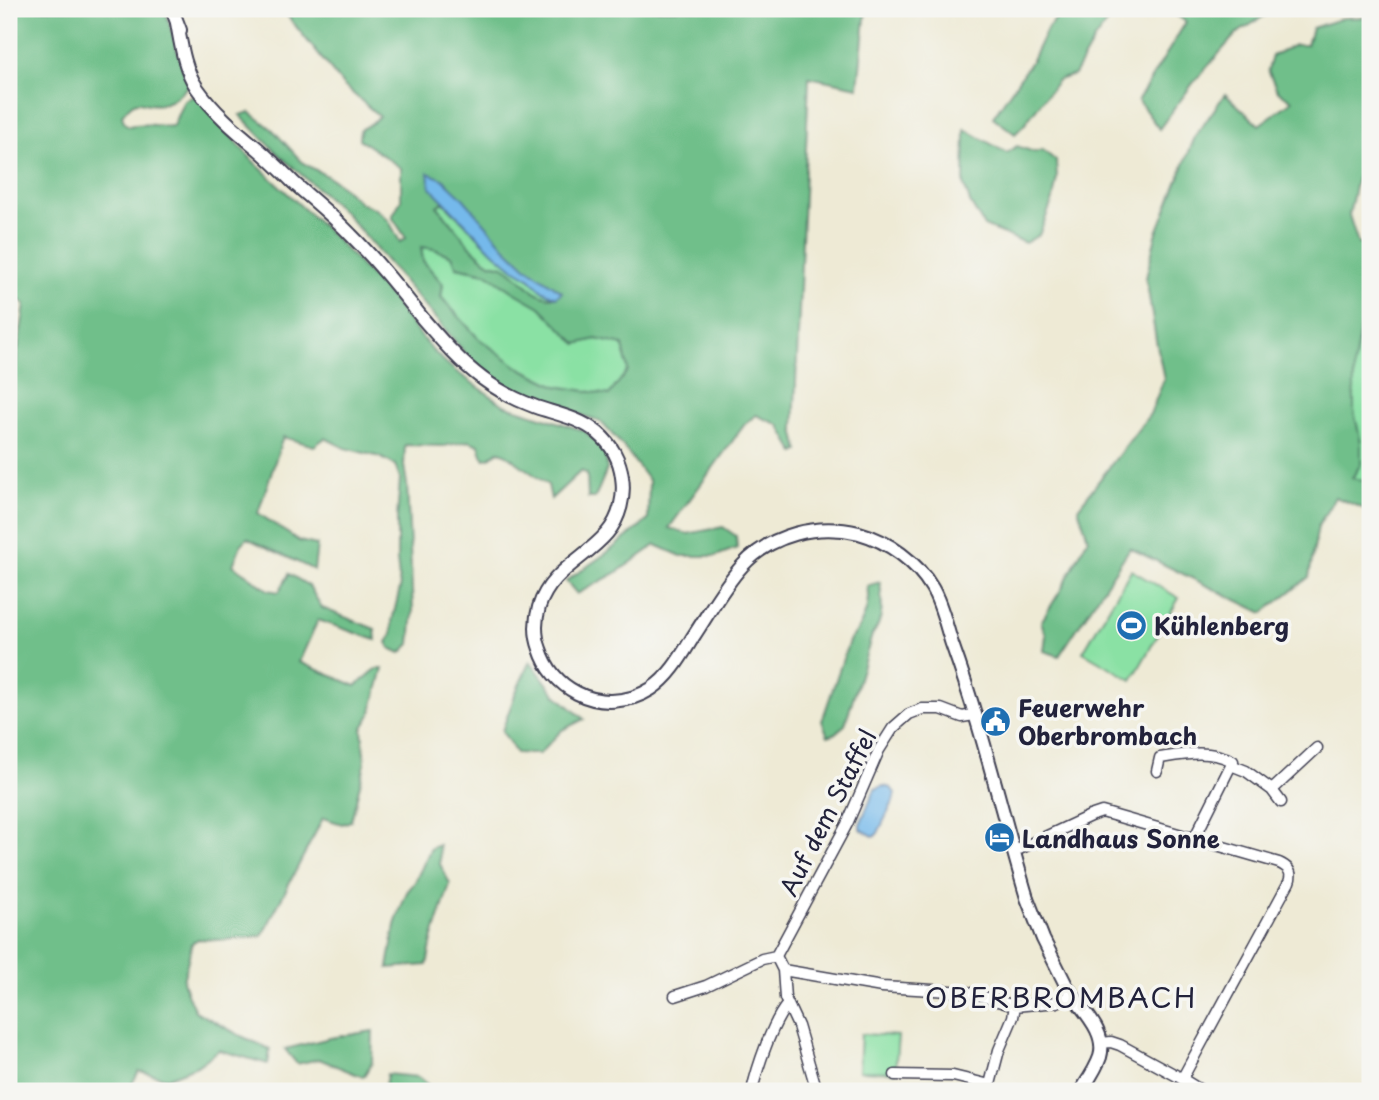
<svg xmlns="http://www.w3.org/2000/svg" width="1379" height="1100" viewBox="0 0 1379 1100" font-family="'Playpen Sans',sans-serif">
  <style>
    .green { fill: #8ae1a4; stroke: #568270; stroke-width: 2 }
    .forest { fill: #6fbf8a; stroke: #487062; stroke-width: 2; fill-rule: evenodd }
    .water { fill: #75b9eb; stroke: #4c6e93; stroke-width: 2 }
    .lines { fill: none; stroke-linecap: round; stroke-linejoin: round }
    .minor-casing { stroke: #414052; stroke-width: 13 }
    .major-casing { stroke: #414052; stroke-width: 16 }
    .minor { stroke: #fff; stroke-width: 10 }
    .major { stroke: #fff; stroke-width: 12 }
    .labels { text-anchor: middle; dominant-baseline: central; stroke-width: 7; stroke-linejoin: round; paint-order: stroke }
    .poi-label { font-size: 24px; font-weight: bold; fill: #22223b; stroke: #f6f6f2; text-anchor: start }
    .street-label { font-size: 24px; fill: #22223b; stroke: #f6f6f2 }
    .quarter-label { font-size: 28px; letter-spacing: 2px; fill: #22223b; stroke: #f6f6f2 }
  </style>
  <rect width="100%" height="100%" fill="#f6f6f2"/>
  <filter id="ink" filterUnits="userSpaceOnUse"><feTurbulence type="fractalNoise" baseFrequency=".0143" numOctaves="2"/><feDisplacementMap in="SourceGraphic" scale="14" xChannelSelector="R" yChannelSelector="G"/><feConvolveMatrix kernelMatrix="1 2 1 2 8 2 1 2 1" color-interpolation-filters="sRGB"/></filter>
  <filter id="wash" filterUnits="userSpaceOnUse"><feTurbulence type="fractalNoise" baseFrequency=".00686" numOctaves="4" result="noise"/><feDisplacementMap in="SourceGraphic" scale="28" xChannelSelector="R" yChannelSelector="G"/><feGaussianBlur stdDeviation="1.57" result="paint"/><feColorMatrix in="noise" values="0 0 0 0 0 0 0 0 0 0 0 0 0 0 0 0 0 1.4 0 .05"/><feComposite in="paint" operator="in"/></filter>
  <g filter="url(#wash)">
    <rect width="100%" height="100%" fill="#eeead5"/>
    <path class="green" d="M443 202 489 248 514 269 528 277 543 291 556 297C533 299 522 277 505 267 501 264 494 265 490 263 469 251 452 223 437 206Z
      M421 246 434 249 452 256 457 267 486 273 514 292 540 307 577 344 596 339 623 345 628 370 609 395 556 386 518 367 478 338 441 297 443 284 423 261Z
      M1370 301V482L1352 478 1361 464V443L1354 411V365L1364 305Z
      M1131 570 1179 598 1132 680 1083 652Z
      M861 1034 898 1036 895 1072 859 1071Z"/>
    <path class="forest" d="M9 9H165L183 70 189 85C181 93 173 102 161 104 140 108 140 91 122 115L124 122 128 126C136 125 146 124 154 125 161 125 165 127 173 126L184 100 195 96 202 101 231 136 254 162 334 237 385 291 432 350 454 370 504 405 585 431 605 451 607 469 595 498H588L587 474 581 471 551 499 548 485 507 455 498 451 491 457 485 459 482 455 479 445 469 441 444 446 405 445 404 466 407 484 413 611 410 644 401 653 390 648 387 642 392 635V621L400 588 397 560V518L400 479 395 465 380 457 345 448 325 438 314 446 283 437 258 513 299 541 317 545 314 570 247 538 241 545 233 565 268 590 279 592 289 574 309 586 322 608 375 629 376 640 318 620 299 662 356 686 376 669H383L370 716 362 729 365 764 351 821 342 824 323 818 262 936 224 940 198 939 192 943 183 981 188 996 195 1011 239 1035 270 1049 268 1064 219 1050 197 1066 167 1078 139 1071 128 1091H9V401L14 377 25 304 9 293Z
      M282 9H866L858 87 809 77 794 429 799 451 795 453 779 425 756 415 745 424 669 528 687 534 723 527 736 536 737 548 716 556H681L656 545 616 573 577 594 566 581 608 552 648 520 649 481 622 445 601 422 548 403 511 388 477 367 347 215 277 153 240 115 250 112 273 130 303 163 334 180 361 203 376 209 389 221 400 242 406 238 392 217 401 200V168L359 139 360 130 372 123 379 116 343 85ZM443 179C472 207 494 242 525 267 537 276 550 283 561 291L556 297C533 299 522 277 505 267 501 264 494 265 490 263 471 252 452 222 437 206L443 202ZM421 247 434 249 452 256 457 267 486 273 514 292 540 307 577 344 596 339 623 345 628 370 609 395 556 386 518 367 478 338 441 297 443 284 423 261Z
      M1065 9H1117L1094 40 1074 75 1058 80 1024 125 1015 134 993 117 1032 60 1048 27Z
      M1168 9H1275L1236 34 1194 82 1159 129 1138 100 1186 22Z
      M1368 17 1370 23V145L1356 182 1349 215 1358 244 1370 243V301L1364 305 1354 365V411L1361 443V464L1352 478 1370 482V511L1335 497 1318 526 1309 577 1263 613 1130 548 1059 656 1044 651 1046 635 1041 622 1062 588 1088 538 1078 508 1150 414 1164 379 1156 340 1146 278 1156 235 1195 137 1225 94 1259 125 1292 101 1277 90 1268 70 1272 56 1294 45H1307L1312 28 1343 18Z
      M965 129 1007 153 1017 146 1034 152 1043 150 1056 161 1057 178 1053 199 1039 235 1025 243 984 226 970 202 964 185Z
      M880 582C882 602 885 619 872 635L845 725 834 734 828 736 822 721 849 641C862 627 871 605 867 586Z
      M530 661 555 694 584 719 562 730 539 754 516 753 502 731 516 692Z
      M439 845 440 864 450 884 432 940 427 965 388 968 395 925 400 910 407 892 415 882 431 848Z
      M373 1031 372 1063 363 1077 319 1059 297 1064 285 1049 330 1038Z
      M387 1074 418 1077 435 1091H386L385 1086Z"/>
    <path class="water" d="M428 173 443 179 462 197 505 247 525 266 562 292 556 297 543 291 528 277 514 269 489 248 430 187Z
      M883 786 891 788 895 793 893 802 877 835 873 836 860 829V824L875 789Z"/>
  </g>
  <g filter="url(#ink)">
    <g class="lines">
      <defs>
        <path id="minor" d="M1157 771 1160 758C1185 754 1209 749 1233 761L1231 765
          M1272 790 1281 802
          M1194 839 1231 765 1246 771 1272 790 1317 748
          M1013 852 1090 816 1102 812 1279 863C1288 867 1293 872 1289 882L1182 1079
          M776 956 847 824 879 750 893 728 909 714 922 709H941L962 717 974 715
          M776 956 783 970 785 998 798 1026 817 1091
          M783 970 882 987 967 992 1015 1006 1057 1002 1071 995
          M675 996 706 986 762 959 776 956
          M1101 1043 1111 1042 1120 1045 1179 1077 1202 1091
          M895 1075 953 1076 990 1085
          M989 1088 999 1050 1013 1017 1015 1006
          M752 1091C757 1068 772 1023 787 1005"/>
        <path id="major" d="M172 9 180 30
          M177 23C181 44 184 69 197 88 213 111 235 130 257 148 270 159 282 171 294 183 313 200 333 216 351 235 377 261 400 290 423 319 442 341 460 362 483 379 499 391 517 400 536 407 557 414 580 418 598 433 611 444 620 460 622 477 625 496 620 518 607 533 585 559 550 571 539 607 535 621 535 636 540 649 546 668 559 684 577 693 600 705 629 703 651 689 670 677 682 655 693 637 709 613 723 587 742 566 771 534 817 523 859 533 888 541 917 562 932 588 942 605 946 626 952 644 982 727 1002 814 1027 898L1043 939 1066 985C1078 1007 1108 1030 1100 1057 1096 1069 1088 1080 1081 1091"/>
      </defs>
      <use href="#minor" class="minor-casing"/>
      <use href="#major" class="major-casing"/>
      <use href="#minor" class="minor"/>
      <use href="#major" class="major"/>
    </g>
  </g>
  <defs>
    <symbol id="stadium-disc" viewBox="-11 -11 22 22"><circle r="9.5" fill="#1f6fb2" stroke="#f6f6f2"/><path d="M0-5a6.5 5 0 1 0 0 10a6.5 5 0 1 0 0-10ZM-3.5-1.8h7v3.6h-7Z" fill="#fff"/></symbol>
    <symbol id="civic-disc" viewBox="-11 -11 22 22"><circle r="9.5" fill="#1f6fb2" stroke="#f6f6f2"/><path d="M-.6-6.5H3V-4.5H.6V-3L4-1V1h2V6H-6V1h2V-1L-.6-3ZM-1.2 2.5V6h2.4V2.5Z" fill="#fff"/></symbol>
    <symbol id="hotel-disc" viewBox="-11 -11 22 22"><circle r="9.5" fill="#1f6fb2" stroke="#f6f6f2"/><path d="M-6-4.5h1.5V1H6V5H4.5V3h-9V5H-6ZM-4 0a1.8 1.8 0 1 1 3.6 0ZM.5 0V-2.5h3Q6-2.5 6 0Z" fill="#fff"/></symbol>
  </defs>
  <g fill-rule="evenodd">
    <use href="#stadium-disc" x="1114" y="608" width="35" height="35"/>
    <use href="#civic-disc" x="978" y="704" width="35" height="35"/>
    <use href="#hotel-disc" x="982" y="820" width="35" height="35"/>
  </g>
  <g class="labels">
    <g class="poi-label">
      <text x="1154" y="625">Kühlenberg</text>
      <text x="1018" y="707">Feuerwehr<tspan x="1018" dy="28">Oberbrombach</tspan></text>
      <text x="1022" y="838">Landhaus Sonne</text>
    </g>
    <g class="street-label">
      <text transform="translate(827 812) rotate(-63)">Auf dem Staffel</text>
    </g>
    <g class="quarter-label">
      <text x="1061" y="996">OBERBROMBACH</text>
    </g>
  </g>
  <rect width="1379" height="1100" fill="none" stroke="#f6f6f2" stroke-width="35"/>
</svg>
